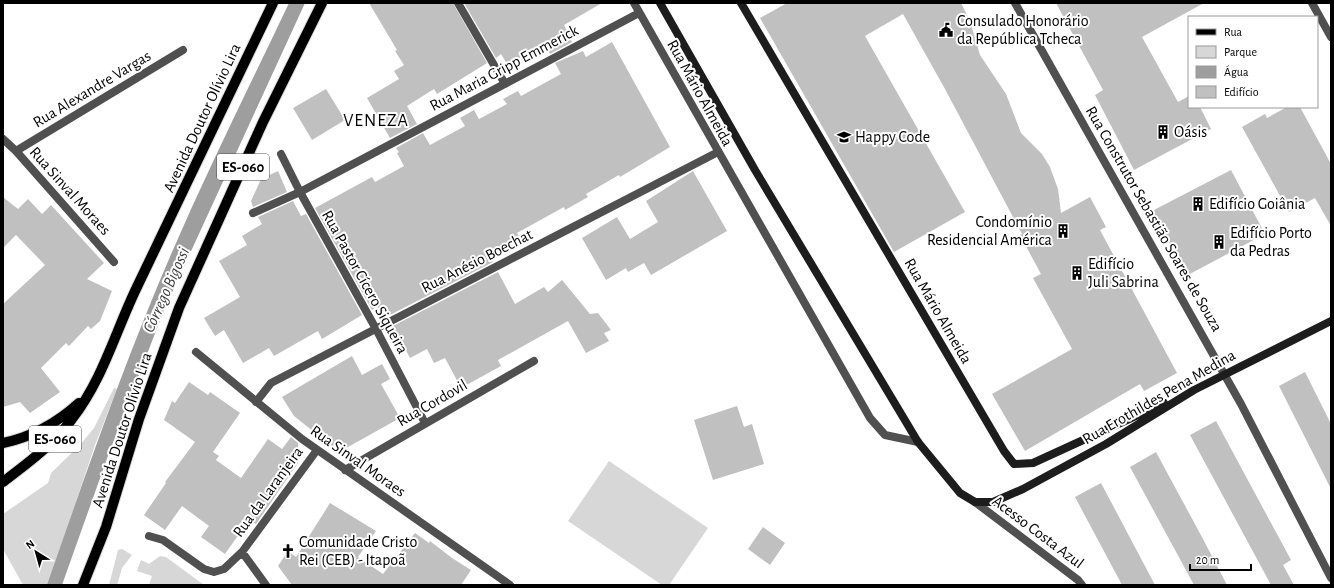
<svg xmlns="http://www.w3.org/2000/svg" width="1334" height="588" viewBox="0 0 1334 588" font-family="'Alegreya Sans',sans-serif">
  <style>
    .green { fill: #d7d7d7 }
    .water { fill: #9e9e9e }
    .building { fill: #c0c0c0 }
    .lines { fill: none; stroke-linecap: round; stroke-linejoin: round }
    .primary-casing { stroke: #dbdbdb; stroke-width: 12 }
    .street { stroke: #505050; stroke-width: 8 }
    .secondary { stroke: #1d1d1d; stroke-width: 8 }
    .primary { stroke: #000; stroke-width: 10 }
    .labels { text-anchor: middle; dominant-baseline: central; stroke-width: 4; stroke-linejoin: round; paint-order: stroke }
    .shield { fill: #fff; stroke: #4c4c4c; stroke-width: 1 }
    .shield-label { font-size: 15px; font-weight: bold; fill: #000 }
    .poi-label { font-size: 16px; fill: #000; stroke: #fff; text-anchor: start }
    .street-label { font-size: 16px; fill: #000; stroke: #fff }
    .water-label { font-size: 17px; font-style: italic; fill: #3f3f3f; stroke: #fff }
    .quarter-label { font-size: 18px; letter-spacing: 1px; fill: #000; stroke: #fff }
  </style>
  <rect width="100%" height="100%" fill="#fff"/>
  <path class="green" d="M114 388 117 389 95 445 48 585H23L3 549V514L48 483 51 473 80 445 94 428Z
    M609 461 708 528 669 585H662L568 521Z
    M122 549 132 555 122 568 117 585H109L118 550Z
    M160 556 166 557 204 585H149L152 576 137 571 141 560 149 564Z"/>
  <path class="water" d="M289 3H305L164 310 109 453 62 585H47C80 490 113 395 151 302 192 201 242 102 289 3Z"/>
  <path class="building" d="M369 3H453L487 63 437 94 434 89 407 106 417 124 390 138 367 98 399 79 394 71 404 65 395 51 397 50Z
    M464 3H602L564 25 572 42 550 54 545 45 507 64 501 54 496 58Z
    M787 3H961L970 21 980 55 1006 94 1021 133 1042 154 1050 167 1058 189 1061 213 1090 197 1106 227 1100 230 1177 373 1144 391 1140 384 1025 451 992 394 1072 349 1033 278 1041 274 1020 235 1022 234 945 89 903 14 865 36 965 212 894 252 760 18Z
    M1056 3H1204L1142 37 1178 102 1189 96V107H1200L1211 129 1134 170 1095 95 1103 90Z
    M612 42 670 147 620 177 619 175 586 194 588 197 565 210 564 207 517 233 519 236 488 254 493 262 388 316 385 310 381 313 377 306 372 310 315 208 372 177 375 182 404 166 397 153 399 152 396 148 423 133 430 145 465 126 460 118 474 110 479 119 507 104 503 99 518 91 521 96 561 74 555 63 583 51 586 57Z
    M326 89 345 120 312 140 293 108Z
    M1287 107H1300L1331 164V226L1315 198 1289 212 1242 127 1265 114 1267 118Z
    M1231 170 1265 234 1186 276 1152 211Z
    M278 171 287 192 253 207 251 201 261 179Z
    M693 171 727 231 651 275 644 263 628 272 626 268 606 280 582 238 617 217 630 239 658 222 646 201Z
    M3 197 18 209 28 199 42 214 51 205 104 263 87 279 112 291 100 321 91 329 88 326 69 346 66 343 41 368 60 392 30 413 20 402 3 407V304L45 265 16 235 3 248Z
    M293 201 301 216 306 214 362 315 322 339 318 331 274 356 269 348 243 363 224 330 215 336 204 318 240 297 219 261 247 245 242 236 262 224 258 217Z
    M498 272 515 304 544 287 548 292 562 280 590 314 598 313 611 330 604 333 609 341 586 353 568 321 498 360 501 366 461 388 445 358 434 363 427 349 410 358 393 326Z
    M352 356 362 375 382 364 390 379 381 384 400 418 339 452 294 416 282 397Z
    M1305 372 1331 424V489L1279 386Z
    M189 382 208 395 210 392 240 413 213 452 219 456 216 460 241 478 268 439 282 449 291 437 298 443V463L256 524 249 520 225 554 201 537 209 526 182 506 165 530 144 515 166 483 165 482 195 442 164 420 172 401 175 403Z
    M737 406 744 427 752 424 764 464 713 480 694 420Z
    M1216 421 1291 560 1283 565 1294 585H1271L1190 435Z
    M1156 452 1203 539 1227 585H1194L1130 467Z
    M1101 483 1155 585H1122L1075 497Z
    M330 503 376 531 358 557 383 574 415 533 429 543 430 541 452 558 471 570 461 585H292L278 566 288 551 296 557Z
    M763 527 785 543 770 565 748 549Z"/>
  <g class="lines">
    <defs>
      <path id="primary" d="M3 443C32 437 57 423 79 403
        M3 482C28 463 53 445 72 419 102 381 115 333 136 289 181 194 227 99 273 3
        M83 585 106 527 139 419 179 308 263 122 322 3"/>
    </defs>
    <use href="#primary" class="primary-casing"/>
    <path class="street" d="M458 3 505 84
      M634 3 870 418 885 435 918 442
      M1015 3 1241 404 1331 578
      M1312 3 1331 37
      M3 139 16 151 114 262
      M16 151 183 50
      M281 154 300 192 376 329 425 423
      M253 213 300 192 639 13
      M196 352 302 439 510 585
      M256 402 271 383 718 152
      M345 470 534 361
      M975 502 1078 580 1082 585
      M149 536 163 540 204 569 214 572 224 569 242 552 317 450
      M242 552 266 585"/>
    <path class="secondary" d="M660 3 755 170 918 442 960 493 975 502H993L1023 489 1106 444 1194 390 1331 321
      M741 3 1004 451 1014 464 1033 463 1164 403"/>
    <use href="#primary" class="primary"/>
  </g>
  <defs>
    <symbol id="civic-bare" viewBox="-9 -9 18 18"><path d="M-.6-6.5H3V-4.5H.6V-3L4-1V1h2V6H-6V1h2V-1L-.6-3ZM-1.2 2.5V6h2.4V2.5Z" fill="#000" stroke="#fff" stroke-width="2.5" paint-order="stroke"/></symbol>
    <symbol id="building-bare" viewBox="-9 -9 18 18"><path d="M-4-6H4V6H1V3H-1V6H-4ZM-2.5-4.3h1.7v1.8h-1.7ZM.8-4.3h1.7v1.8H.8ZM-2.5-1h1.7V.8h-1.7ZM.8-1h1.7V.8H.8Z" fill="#000" stroke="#fff" stroke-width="2.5" paint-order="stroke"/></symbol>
    <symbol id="university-bare" viewBox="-9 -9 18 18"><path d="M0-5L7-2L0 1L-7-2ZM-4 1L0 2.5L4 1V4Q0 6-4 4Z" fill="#000" stroke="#fff" stroke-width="2.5" paint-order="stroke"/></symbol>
    <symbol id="church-bare" viewBox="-9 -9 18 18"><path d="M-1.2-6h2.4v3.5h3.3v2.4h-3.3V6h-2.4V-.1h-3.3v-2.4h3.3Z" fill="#000" stroke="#fff" stroke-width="2.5" paint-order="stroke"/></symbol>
  </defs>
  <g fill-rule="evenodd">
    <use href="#civic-bare" x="936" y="20" width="20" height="20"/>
    <use href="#building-bare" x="1153" y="122" width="20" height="20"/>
    <use href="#university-bare" x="834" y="127" width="20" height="20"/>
    <use href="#building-bare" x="1188" y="194" width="20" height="20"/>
    <use href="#building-bare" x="1053" y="221" width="20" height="20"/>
    <use href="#building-bare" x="1209" y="232" width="20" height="20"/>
    <use href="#building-bare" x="1067" y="263" width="20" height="20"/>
    <use href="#church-bare" x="278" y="541" width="20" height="20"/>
  </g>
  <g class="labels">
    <g class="shield">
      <rect x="217" y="154" width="52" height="26" rx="3"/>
      <rect x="29" y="426" width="52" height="26" rx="3"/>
    </g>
    <g class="shield-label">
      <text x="243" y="167">ES-060</text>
      <text x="55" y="439">ES-060</text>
    </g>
    <g class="poi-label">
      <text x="957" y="21">Consulado Honorário<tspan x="957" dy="18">da República Tcheca</tspan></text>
      <text x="1174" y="132">Oásis</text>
      <text x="855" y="137">Happy Code</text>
      <text x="1209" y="204">Edifício Goiânia</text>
      <text x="1052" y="222" text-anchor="end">Condomínio<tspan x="1052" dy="18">Residencial América</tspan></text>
      <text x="1230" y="233">Edifício Porto<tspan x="1230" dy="18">da Pedras</tspan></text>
      <text x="1088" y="264">Edifício<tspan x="1088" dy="18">Juli Sabrina</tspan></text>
      <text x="299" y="542">Comunidade Cristo<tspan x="299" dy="18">Rei (CEB) - Itapoã</tspan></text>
    </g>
    <g class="street-label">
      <text transform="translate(504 68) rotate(-28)">Rua Maria Gripp Emmerick</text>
      <text transform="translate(92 89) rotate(-31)">Rua Alexandre Vargas</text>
      <text transform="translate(700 93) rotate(61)">Rua Mário Almeida</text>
      <text transform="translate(202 118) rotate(-65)">Avenida Doutor Olívio Lira</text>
      <text transform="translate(70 191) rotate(48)">Rua Sinval Moraes</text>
      <text transform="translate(1154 219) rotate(60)">Rua Construtor Sebastião Soares de Souza</text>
      <text transform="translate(477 261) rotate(-27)">Rua Anésio Boechat</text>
      <text transform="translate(365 282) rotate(61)">Rua Pastor Cícero Siqueira</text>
      <text transform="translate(938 311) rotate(60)">Rua Mário Almeida</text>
      <text transform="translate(1159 397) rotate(-30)">Rua Erothildes Pena Medina</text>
      <text transform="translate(432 403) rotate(-30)">Rua Cordovil</text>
      <text transform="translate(122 430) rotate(-72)">Avenida Doutor Olívio Lira</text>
      <text transform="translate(358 461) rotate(35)">Rua Sinval Moraes</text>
      <text transform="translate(268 492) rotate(-54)">Rua da Laranjeira</text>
      <text transform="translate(1038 532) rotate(37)">Acesso Costa Azul</text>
    </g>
    <g class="water-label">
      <text transform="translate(166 290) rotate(-66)">Córrego Bigossi</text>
    </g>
    <g class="quarter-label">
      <text x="376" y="121">VENEZA</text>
    </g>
  </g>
  <rect width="1334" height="588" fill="none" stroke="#000000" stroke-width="8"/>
  <rect x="1188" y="16" width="130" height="92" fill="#ffffff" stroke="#999999"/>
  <rect x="1196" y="29" width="20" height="6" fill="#000000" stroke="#999999"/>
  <text x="1224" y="36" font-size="12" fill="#000000">Rua</text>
  <rect x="1196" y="46" width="20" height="12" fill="#d7d7d7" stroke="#999999"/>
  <text x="1224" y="56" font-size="12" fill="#000000">Parque</text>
  <rect x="1196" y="66" width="20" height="12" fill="#9e9e9e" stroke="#999999"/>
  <text x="1224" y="76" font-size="12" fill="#000000">Água</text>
  <rect x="1196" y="86" width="20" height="12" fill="#c0c0c0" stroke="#999999"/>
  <text x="1224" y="96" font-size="12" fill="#000000">Edifício</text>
  <g transform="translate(36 552) rotate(323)" stroke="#ffffff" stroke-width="3" paint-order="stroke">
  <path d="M0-3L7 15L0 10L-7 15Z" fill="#000000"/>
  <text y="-6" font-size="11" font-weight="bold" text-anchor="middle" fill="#000000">N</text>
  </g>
  <path d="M1190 564v6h61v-6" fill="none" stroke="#000000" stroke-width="2"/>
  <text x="1196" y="564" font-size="12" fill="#000000" stroke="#ffffff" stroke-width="3" paint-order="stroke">20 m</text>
</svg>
